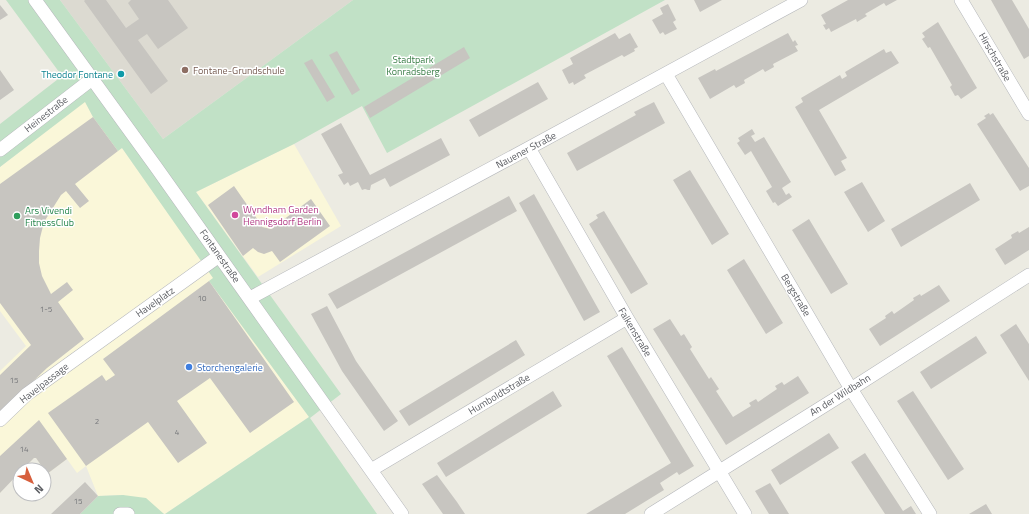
<svg xmlns="http://www.w3.org/2000/svg" width="1029" height="514" viewBox="0 0 1029 514" font-family="'Titillium Web',sans-serif">
  <style>
    .commercial { fill: #faf7d9 }
    .education { fill: #dcdad1 }
    .green { fill: #c1e1c6 }
    .building { fill: #c7c5c0 }
    .lines { fill: none; stroke-linecap: round; stroke-linejoin: round }
    .minor-casing { stroke: #b5b7bb; stroke-width: 14 }
    .minor { stroke: #fff; stroke-width: 13 }
    .education-dot { fill: #8d6e63; stroke: #fff; stroke-width: 1.5 }
    .culture-dot { fill: #0f9aa8; stroke: #fff; stroke-width: 1.5 }
    .hotel-dot { fill: #d1479c; stroke: #fff; stroke-width: 1.5 }
    .leisure-dot { fill: #2e9e5b; stroke: #fff; stroke-width: 1.5 }
    .shop-dot { fill: #3f7fe0; stroke: #fff; stroke-width: 1.5 }
    .labels { text-anchor: middle; dominant-baseline: central; stroke-width: 3; stroke-linejoin: round; paint-order: stroke }
    .number-label { font-size: 8px; fill: #76777a }
    .street-label { font-size: 10px; fill: #5b5d62; stroke: #fff }
    .park-label { font-size: 10px; fill: #3c7f49; stroke: #fff }
    .education-label { font-size: 10px; fill: #785e54; stroke: #fff; text-anchor: start }
    .culture-label { font-size: 10px; fill: #0d838f; stroke: #fff; text-anchor: end }
    .hotel-label { font-size: 10px; fill: #b23c85; stroke: #fff; text-anchor: start }
    .leisure-label { font-size: 10px; fill: #27864d; stroke: #fff; text-anchor: start }
    .shop-label { font-size: 10px; fill: #366cbe; stroke: #fff; text-anchor: start }
  </style>
  <rect width="100%" height="100%" fill="#ecebe2"/>
  <path class="commercial" d="M85 101 93 117 118 150 122 148 214 278 209 281 309 417 165 514 123 495 98 496 86 466 77 473 67 459 47 474 36 458H34L22 470H20L0 493V371L26 346 0 311V167Z
    M294 144 341 226 258 277 196 192Z"/>
  <path class="education" d="M60 0H353L163 139Z"/>
  <path class="green" d="M6 0H60L163 139 353 0H665L387 153 362 106 294 144 196 192 341 394 310 418 377 514H165L309 417 209 281 213 278 122 148 118 151 93 117 85 102 0 167V124L62 76Z
    M123 495 146 498 164 514H80L98 496Z"/>
  <path class="building" d="M85 0H106L126 28 139 19 128 3 131 0H168L188 28 158 49 147 34 138 40 168 81 151 94 84 1Z
    M694 0H722L700 12Z
    M848 0H897L886 6 884 3 865 14 867 16 857 22 856 19 831 32 829 28 826 30 823 25 826 24 821 15Z
    M991 0H1012L1029 29V56L1024 59Z
    M668 4 676 20 673 22 677 29 665 35 663 32 660 34 652 20 663 14 660 8Z
    M0 5 8 15 0 20Z
    M938 22 977 88 961 99 958 95 955 96 950 87 952 85 930 47 928 48 922 39 925 37 922 33Z
    M615 33 619 39 630 33 638 47 634 49 635 51 624 57 622 55 584 75 586 78 574 85 573 82 569 84 562 70 573 64 570 58Z
    M788 33 793 42 795 40 798 45 795 46 798 51 773 64 774 67 765 72 763 69 744 80 745 83 736 88 734 85 710 99 698 78 715 69 716 71Z
    M464 47 470 58 370 118 364 107Z
    M884 49 886 53 891 51 899 63 819 110 847 158 841 161 846 170 835 176 795 107 803 102 801 98 840 75 842 79 847 76 845 72Z
    M337 51 360 90 352 95 329 55Z
    M312 59 335 97 327 102 304 63Z
    M0 70 14 90 0 100Z
    M538 82 548 99 479 137 469 120Z
    M654 102 665 123 577 171 567 153 634 116 636 115 634 112Z
    M989 113 990 115 993 113 1029 168V186L1020 191 977 124 986 118 984 116Z
    M93 117 118 151 75 184 89 201 80 208 66 191 61 195 44 222 40 238 39 251V263L42 276 51 294 67 282 73 290 58 302 84 339 47 368 0 413V375L31 345 0 303V184Z
    M341 123 370 175 441 138 450 155 390 187 385 178 371 185 370 190H368L365 189 362 190 358 182 350 186 348 182 344 185 338 175 343 173 321 134Z
    M752 129 755 134 751 136 755 142 764 137 791 182 782 188 786 195 789 193 792 197 778 206 775 202 773 203 766 191 772 187 751 151 745 155 737 143 740 141 738 138Z
    M690 170 729 234 712 245 673 180Z
    M862 182 885 221 868 232 844 192Z
    M970 183 980 200 901 247 891 229Z
    M234 186 262 226V227L271 229 311 199 330 226 280 262 272 251 264 254 258 252 253 248 243 256 208 205Z
    M534 194 600 312 584 321 519 203Z
    M509 196 517 211 337 309 328 294Z
    M604 211 648 284 631 294 589 224 598 218 596 215Z
    M809 219 848 284 831 294 792 230Z
    M1029 227V250L1005 265 995 249 1012 238 1011 235 1018 231 1019 233Z
    M744 259 783 323 766 334 727 270Z
    M209 281 294 402 250 433 210 378 177 401 207 443 178 463 148 422 86 466 48 413 102 375 106 381 115 375 103 359Z
    M939 285 950 301 880 346 869 329 886 318 885 316 892 311 894 314 914 300 913 298 920 294 921 296Z
    M327 306 356 361 398 421 384 431 342 371 311 314Z
    M670 319 681 336 684 334 692 347 690 349 709 379 711 377 719 389 716 391 733 417 751 406 749 403 756 399 758 402 777 389 775 386 782 382 784 385 798 376 809 393 726 445 653 329Z
    M1016 324 1029 344V381L1000 335Z
    M976 336 987 353 931 389 920 372Z
    M516 340 525 355 409 426 399 411Z
    M622 347 694 466 679 475 677 472 660 483 664 490 625 514H586L671 463 607 356Z
    M553 391 562 406 446 477 437 463Z
    M913 391 964 469 948 480 897 401Z
    M39 420 67 459 47 474 36 458H34L22 470H20V472L0 493V456Z
    M829 433 839 448 780 485 771 470Z
    M865 453 903 511 911 506 916 514H885L851 462Z
    M437 475 457 502 465 514H443L422 484Z
    M85 482 98 496 80 514H51Z
    M770 483 789 514H769L755 491Z
    M986 504 992 514H969Z"/>
  <g class="lines">
    <defs>
      <path id="minor" d="M35 0 156 167 402 514
        M961 0 1029 114
        M666 74 851 389 930 514
        M529 148 627 318 745 514
        M0 150 92 79
        M250 298 529 148 801 0
        M0 420 27 394 219 256
        M371 470 627 318
        M120 514H128
        M651 514 851 389 1029 275"/>
    </defs>
    <use href="#minor" class="minor-casing"/>
    <use href="#minor" class="minor"/>
  </g>
  <circle class="education-dot" cx="185" cy="70" r="4"/>
  <circle class="culture-dot" cx="121" cy="74" r="4"/>
  <circle class="hotel-dot" cx="235" cy="215" r="4"/>
  <circle class="leisure-dot" cx="17" cy="216" r="4"/>
  <circle class="shop-dot" cx="189" cy="367" r="4"/>
  <g class="labels">
    <g class="number-label">
      <text x="202" y="298">10</text>
      <text x="46" y="309">1-5</text>
      <text x="14" y="380">15</text>
      <text x="97" y="421">2</text>
      <text x="177" y="432">4</text>
      <text x="24" y="449">14</text>
      <text x="78" y="501">15</text>
    </g>
    <g class="street-label">
      <text transform="translate(995 57) rotate(60)">Hirschstraße</text>
      <text transform="translate(46 114) rotate(-38)">Heinestraße</text>
      <text transform="translate(526 150) rotate(-28)">Nauener Straße</text>
      <text transform="translate(220 256) rotate(55)">Fontanestraße</text>
      <text transform="translate(796 295) rotate(59)">Bergstraße</text>
      <text transform="translate(155 302) rotate(-35)">Havelplatz</text>
      <text transform="translate(635 332) rotate(59)">Falkenstraße</text>
      <text transform="translate(44 383) rotate(-38)">Havelpassage</text>
      <text transform="translate(499 394) rotate(-31)">Humboldtstraße</text>
      <text transform="translate(840 395) rotate(-32)">An der Wildbahn</text>
    </g>
    <g class="park-label">
      <text x="413" y="59">Stadtpark<tspan x="413" dy="12">Konradsberg</tspan></text>
    </g>
    <g class="education-label">
      <text x="193" y="70">Fontane-Grundschule</text>
    </g>
    <g class="culture-label">
      <text x="113" y="74">Theodor Fontane</text>
    </g>
    <g class="hotel-label">
      <text x="243" y="209">Wyndham Garden<tspan x="243" dy="12">Hennigsdorf Berlin</tspan></text>
    </g>
    <g class="leisure-label">
      <text x="25" y="210">Ars Vivendi<tspan x="25" dy="12">FitnessClub</tspan></text>
    </g>
    <g class="shop-label">
      <text x="197" y="367">Storchengalerie</text>
    </g>
  </g>
  <g transform="translate(32 482) rotate(136)"><circle r="19" fill="#ffffff" stroke="#bdbec0"/>
  <path d="M0-3L7 15L0 10L-7 15Z" fill="#d75f3d"/>
  <text y="-6" font-size="11" font-weight="bold" text-anchor="middle" fill="#5b5d62">N</text>
  </g>
</svg>
